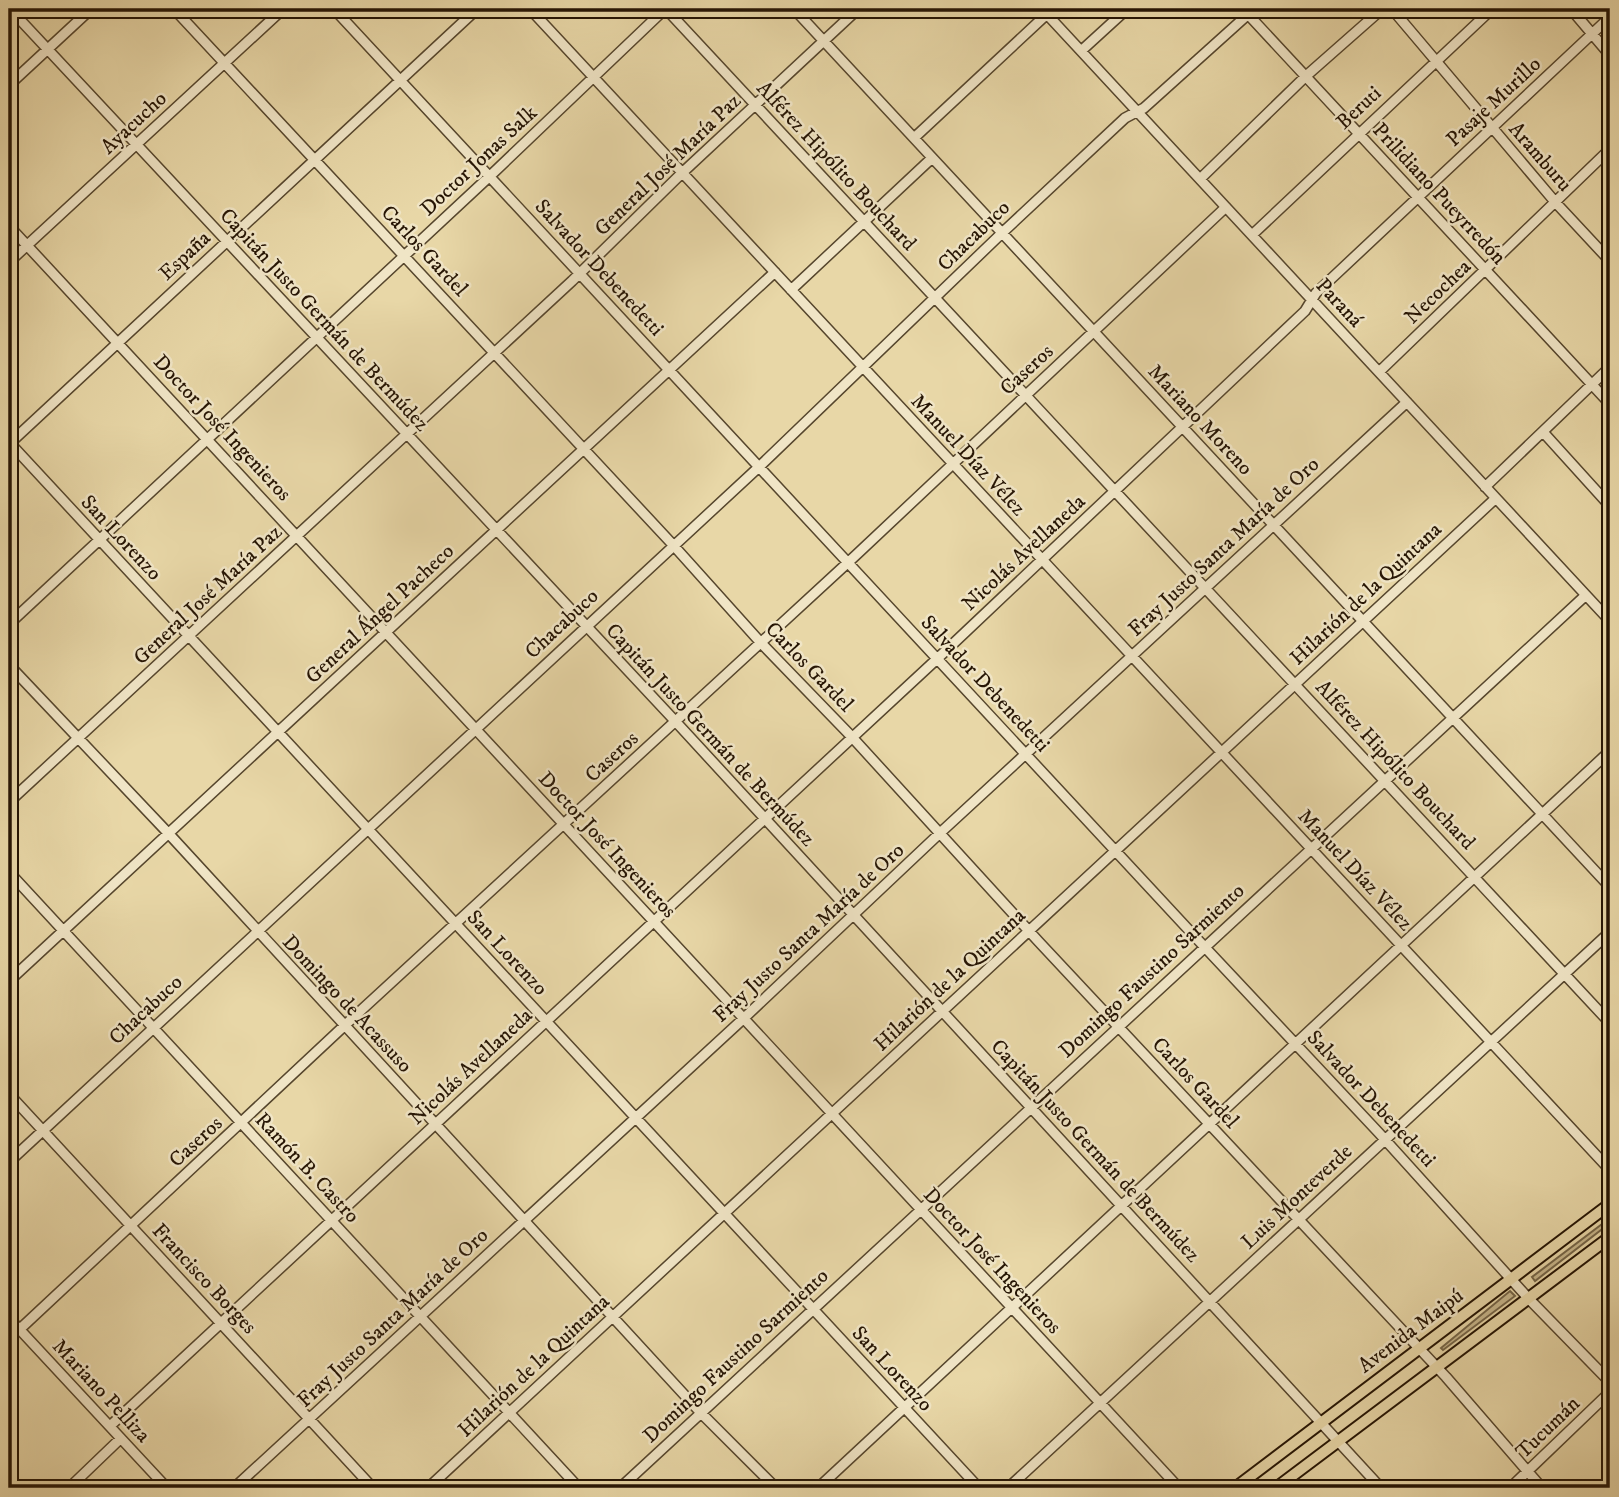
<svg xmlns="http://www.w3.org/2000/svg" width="1619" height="1497" viewBox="0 0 1619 1497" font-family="'IM FELL DW Pica',serif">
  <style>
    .green { fill: #c7b68b; stroke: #766648; stroke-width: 2 }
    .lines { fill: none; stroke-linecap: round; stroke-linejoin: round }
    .minor-casing { stroke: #56462d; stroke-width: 12 }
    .major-casing { stroke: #261504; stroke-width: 14 }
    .minor { stroke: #f0e5c6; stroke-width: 9 }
    .major { stroke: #e8d7a7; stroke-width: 10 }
    .labels { text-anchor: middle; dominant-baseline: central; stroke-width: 5; stroke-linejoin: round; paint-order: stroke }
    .street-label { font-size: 21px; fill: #261504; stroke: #f0e5c6 }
  </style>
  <rect width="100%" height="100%" fill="#e8d7a7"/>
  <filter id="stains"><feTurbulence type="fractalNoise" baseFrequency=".00286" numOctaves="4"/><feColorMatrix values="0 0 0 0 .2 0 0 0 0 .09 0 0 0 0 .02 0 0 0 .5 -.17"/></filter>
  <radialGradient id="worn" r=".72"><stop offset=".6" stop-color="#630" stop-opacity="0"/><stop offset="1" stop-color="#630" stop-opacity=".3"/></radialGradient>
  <path class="green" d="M1610 1218V1223L1535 1281 1532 1277Z
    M1510 1291 1515 1296 1443 1350 1441 1348Z"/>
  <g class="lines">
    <defs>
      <path id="minor" d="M10 9 676 722 1381 1488
        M174 9 674 546 761 643 851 736 1039 942 1446 1377 1542 1488
        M334 9 1199 941 1379 1133 1529 1299 1610 1382
        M530 9 1610 1170
        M666 9 1610 1023
        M794 9 1610 887
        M1042 9 1610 621
        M1243 9 1610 404
        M1392 9 1556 203 1610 261
        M1571 9 1610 55
        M1081 51 1127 9
        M9 85 91 9
        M914 138 1047 14
        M1200 179 1306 76 1382 9
        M9 226 1179 1488
        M1252 235 1492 9
        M9 262 283 9
        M791 290 932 158
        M1379 372 1610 149
        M1543 432 1610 506
        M9 442 979 1488
        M9 444 477 9
        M1485 487 1610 367
        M9 624 490 176 665 9
        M9 665 169 834 701 1413 776 1488
        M9 802 572 281 682 173 858 9
        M9 872 579 1488
        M9 981 775 272
        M9 1094 373 1488
        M9 1162 760 466 1002 233 1125 118 1144 108 1254 9
        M9 1318 167 1488
        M20 1329 344 1026 855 556 1226 207
        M110 1426 938 658 1305 311 1316 293 1610 17
        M69 1488 120 1439
        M234 1488 743 1019 940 833 1407 402
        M428 1488 1496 498
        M620 1488 1586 595
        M818 1488 1610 751
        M1008 1488 1610 932
        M1510 1488 1610 1392"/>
      <path id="major" d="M1235 1488 1610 1204
        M1276 1488 1610 1237"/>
    </defs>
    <use href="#minor" class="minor-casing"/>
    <use href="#major" class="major-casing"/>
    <use href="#minor" class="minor"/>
    <use href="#major" class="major"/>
  </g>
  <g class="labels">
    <g class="street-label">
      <text transform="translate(1494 102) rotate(-43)">Pasaje Murillo</text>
      <text transform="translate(1359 108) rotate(-43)">Beruti</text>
      <text transform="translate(134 123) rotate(-43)">Ayacucho</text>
      <text transform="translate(1540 157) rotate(49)">Aramburu</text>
      <text transform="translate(479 161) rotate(-43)">Doctor Jonas Salk</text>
      <text transform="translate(668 165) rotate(-44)">General José María Paz</text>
      <text transform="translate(836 166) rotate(47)">Alférez Hipólito Bouchard</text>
      <text transform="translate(1439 194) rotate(47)">Prilidiano Pueyrredón</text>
      <text transform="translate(974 236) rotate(-44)">Chacabuco</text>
      <text transform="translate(424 251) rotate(47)">Carlos Gardel</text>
      <text transform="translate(185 256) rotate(-43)">España</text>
      <text transform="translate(599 268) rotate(47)">Salvador Debenedetti</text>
      <text transform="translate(1438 292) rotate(-44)">Necochea</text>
      <text transform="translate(1339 303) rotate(47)">Paraná</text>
      <text transform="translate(324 320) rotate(47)">Capitán Justo Germán de Bermúdez</text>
      <text transform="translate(1027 370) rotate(-43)">Caseros</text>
      <text transform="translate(1200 420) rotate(47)">Mariano Moreno</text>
      <text transform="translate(222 428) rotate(47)">Doctor José Ingenieros</text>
      <text transform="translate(968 455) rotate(47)">Manuel Díaz Vélez</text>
      <text transform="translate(121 538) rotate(47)">San Lorenzo</text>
      <text transform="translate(1224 547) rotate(-43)">Fray Justo Santa María de Oro</text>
      <text transform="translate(1024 553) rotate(-43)">Nicolás Avellaneda</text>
      <text transform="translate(1366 594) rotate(-43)">Hilarión de la Quintana</text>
      <text transform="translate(208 595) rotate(-43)">General José María Paz</text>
      <text transform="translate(380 614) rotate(-43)">General Ángel Pacheco</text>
      <text transform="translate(562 624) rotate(-43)">Chacabuco</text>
      <text transform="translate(809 667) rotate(46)">Carlos Gardel</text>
      <text transform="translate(985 684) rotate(47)">Salvador Debenedetti</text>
      <text transform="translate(710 735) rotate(47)">Capitán Justo Germán de Bermúdez</text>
      <text transform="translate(612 757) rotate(-43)">Caseros</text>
      <text transform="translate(1395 765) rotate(47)">Alférez Hipólito Bouchard</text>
      <text transform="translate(607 845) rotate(47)">Doctor José Ingenieros</text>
      <text transform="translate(1355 870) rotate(47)">Manuel Díaz Vélez</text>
      <text transform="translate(809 933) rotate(-43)">Fray Justo Santa María de Oro</text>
      <text transform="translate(507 953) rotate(47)">San Lorenzo</text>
      <text transform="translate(1152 971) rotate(-43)">Domingo Faustino Sarmiento</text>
      <text transform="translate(950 980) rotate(-43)">Hilarión de la Quintana</text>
      <text transform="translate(347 1004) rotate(47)">Domingo de Acassuso</text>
      <text transform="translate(146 1010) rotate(-43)">Chacabuco</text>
      <text transform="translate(471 1067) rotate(-43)">Nicolás Avellaneda</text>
      <text transform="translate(1195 1083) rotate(47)">Carlos Gardel</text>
      <text transform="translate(1371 1099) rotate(47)">Salvador Debenedetti</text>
      <text transform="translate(196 1142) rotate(-43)">Caseros</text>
      <text transform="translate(1095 1151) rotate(47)">Capitán Justo Germán de Bermúdez</text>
      <text transform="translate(307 1168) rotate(47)">Ramón B. Castro</text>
      <text transform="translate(1297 1197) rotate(-43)">Luis Monteverde</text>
      <text transform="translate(992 1261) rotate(47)">Doctor José Ingenieros</text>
      <text transform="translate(204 1279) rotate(47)">Francisco Borges</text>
      <text transform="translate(393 1318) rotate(-43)">Fray Justo Santa María de Oro</text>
      <text transform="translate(1411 1331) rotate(-37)">Avenida Maipú</text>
      <text transform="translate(736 1356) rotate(-43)">Domingo Faustino Sarmiento</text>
      <text transform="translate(534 1366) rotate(-43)">Hilarión de la Quintana</text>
      <text transform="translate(892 1369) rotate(47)">San Lorenzo</text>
      <text transform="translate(101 1391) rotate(47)">Mariano Pelliza</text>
      <text transform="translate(1548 1428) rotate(-44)">Tucumán</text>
    </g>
  </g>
  <rect width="1619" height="1497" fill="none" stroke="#e8d7a7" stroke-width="35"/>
  <rect x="10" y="10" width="1598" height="1476" fill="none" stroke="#261504" stroke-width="3.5"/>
  <rect x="18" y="18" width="1584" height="1462" fill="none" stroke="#261504" stroke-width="2"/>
  <rect width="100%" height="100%" filter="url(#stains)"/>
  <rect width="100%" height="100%" fill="url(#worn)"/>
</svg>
